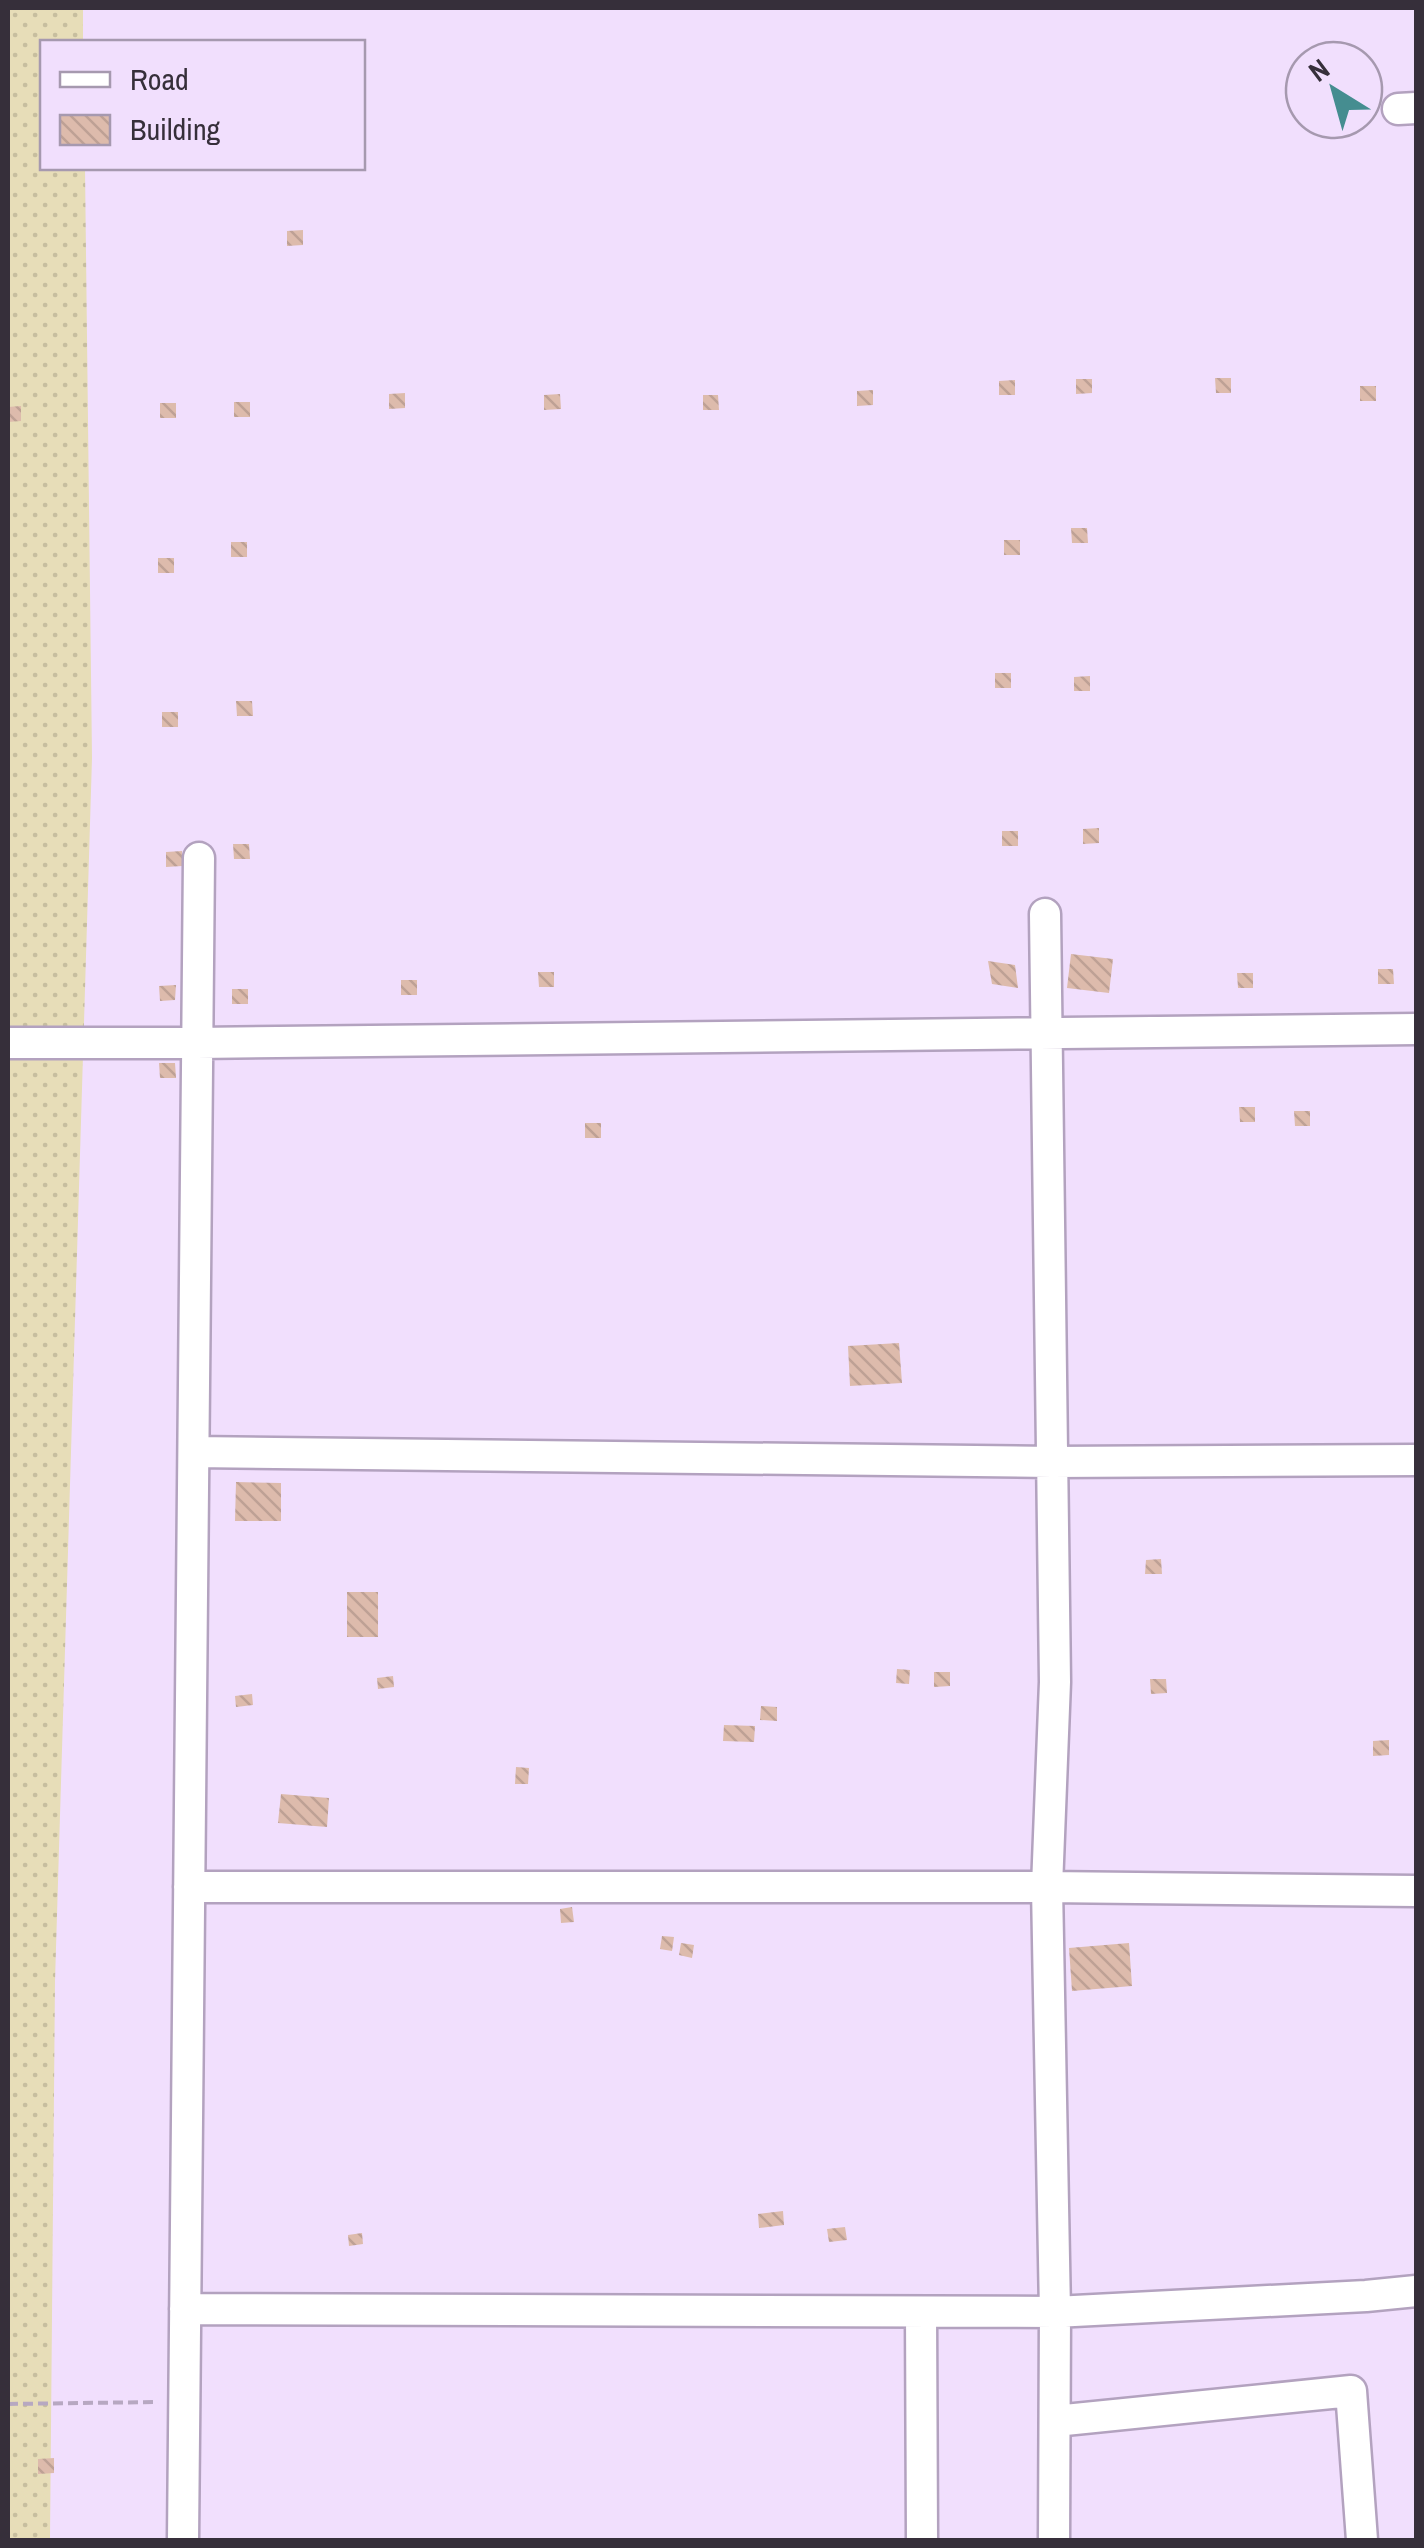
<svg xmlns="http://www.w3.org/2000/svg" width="1424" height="2548" viewBox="0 0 1424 2548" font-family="'Archivo Narrow',sans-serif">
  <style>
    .sand { fill: url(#sand-dots) }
    .building { fill: url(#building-back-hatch) }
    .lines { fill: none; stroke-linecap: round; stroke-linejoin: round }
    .minor-casing { stroke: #b3a2bf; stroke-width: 35 }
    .path { stroke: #b7a8c1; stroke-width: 4; stroke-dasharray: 10 5; stroke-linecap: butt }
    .minor { stroke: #fff; stroke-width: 30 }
  </style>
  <defs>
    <pattern id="sand-dots" width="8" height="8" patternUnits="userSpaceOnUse" patternTransform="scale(2.5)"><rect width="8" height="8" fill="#e7ddb8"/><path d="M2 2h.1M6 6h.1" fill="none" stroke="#c7be9f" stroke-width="1.8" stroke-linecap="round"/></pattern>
    <pattern id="building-back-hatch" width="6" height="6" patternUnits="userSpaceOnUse" patternTransform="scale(2.5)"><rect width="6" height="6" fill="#ddbbac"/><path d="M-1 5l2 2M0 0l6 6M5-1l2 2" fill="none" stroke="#bea195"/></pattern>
  </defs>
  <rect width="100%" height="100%" fill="#f1dffd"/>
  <path class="sand" d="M8 8H83V42H42V168H85L92 758 55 1981 50 2540H8Z"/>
  <path class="building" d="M303 230V245L287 246V231Z
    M1215 378H1231V393H1216Z
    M1076 379H1092V393L1076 394Z
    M1015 380V395H999V381Z
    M1360 386H1376V401H1360Z
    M873 390V405L857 406V391Z
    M405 393V408L389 409V394Z
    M560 394 561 409 544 410V395Z
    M703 395H718L719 410H703Z
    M234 402H250V417H234Z
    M160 403H176V418H160Z
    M21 406V421L8 422V407Z
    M1071 528H1087L1088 543H1072Z
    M1004 540H1020V555H1004Z
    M231 542H247V557H231Z
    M158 558H174V573H158Z
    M995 673H1011V688H995Z
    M1090 676V691H1074V677Z
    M236 701H252L253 716H237Z
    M162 712H178V727H162Z
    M1099 828V843L1083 844V829Z
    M1002 831H1018V846H1002Z
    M233 844H249L250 859H234Z
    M182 851V866L166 867V852Z
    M1071 954 1113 959 1109 993 1067 988Z
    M988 961 1015 965 1018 988 992 984Z
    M1378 969H1393L1394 984H1378Z
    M538 972H554V987H539Z
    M1237 973H1253V988H1238Z
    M401 980H417V995H401Z
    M176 985 175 1000 160 1001 159 986Z
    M232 989H248V1004H232Z
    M159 1063H175L176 1078H160Z
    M1239 1107H1255V1122H1240Z
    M1294 1111H1310V1126H1295Z
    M585 1123H601V1138H585Z
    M899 1343 902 1383 850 1386 848 1346Z
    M236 1482 281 1483V1521H235Z
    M1161 1559 1162 1574H1145L1146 1560Z
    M347 1592H378V1637H347Z
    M897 1669 910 1670 909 1684 896 1683Z
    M934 1672H950V1686L934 1687Z
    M393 1676 394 1687 378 1689 377 1678Z
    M1150 1679H1166L1167 1693 1151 1694Z
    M252 1694 253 1705 236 1707 235 1696Z
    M761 1706 777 1707V1721L760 1720Z
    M724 1725 755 1726 754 1742 723 1741Z
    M1389 1740V1755L1373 1756V1741Z
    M516 1767 529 1768 528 1784H515Z
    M281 1794 329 1798 327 1827 278 1823Z
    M572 1907 574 1922 561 1923 560 1909Z
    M662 1936 674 1937 672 1951 660 1949Z
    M681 1943 694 1945 692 1958 679 1955Z
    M1129 1943 1132 1986 1072 1991 1069 1948Z
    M783 2211 784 2225 759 2228 758 2214Z
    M845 2227 847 2240 829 2242 827 2229Z
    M362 2233 363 2244 349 2246 348 2235Z
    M54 2458V2473L38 2474V2459Z"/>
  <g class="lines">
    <defs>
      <path id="minor" d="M1398 109 1416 108
        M1045 914 1055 1682 1047 1887 1055 2312 1054 2540
        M8 1043H197L1416 1029
        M194 1452 1052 1462 1416 1460
        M189 1887H1047L1416 1891
        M185 2309 1055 2312 1366 2296 1416 2291
        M921 2312 922 2540
        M1055 2421 1351 2391 1362 2540
        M183 2540 199 858"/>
    </defs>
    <use href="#minor" class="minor-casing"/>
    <path class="path" d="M8 2404 158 2402"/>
    <use href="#minor" class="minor"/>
  </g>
  <rect width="1424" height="2548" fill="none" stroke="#362f3a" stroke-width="20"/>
  <rect x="40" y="40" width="325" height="130" fill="#f1dffd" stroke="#a699af" stroke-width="2.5"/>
  <rect x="60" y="72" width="50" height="15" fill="#ffffff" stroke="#a699af" stroke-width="2.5"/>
  <text x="130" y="90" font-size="30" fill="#362f3a">Road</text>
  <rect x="60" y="115" width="50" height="30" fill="url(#building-back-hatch)" stroke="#a699af" stroke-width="2.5"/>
  <text x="130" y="140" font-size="30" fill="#362f3a">Building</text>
  <g transform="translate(1334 90) rotate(323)"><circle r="48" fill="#f1dffd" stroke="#a699af" stroke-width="2.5"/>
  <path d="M0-8L18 38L0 25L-18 38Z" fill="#458d90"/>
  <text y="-15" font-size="28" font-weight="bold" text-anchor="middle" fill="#362f3a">N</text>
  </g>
</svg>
